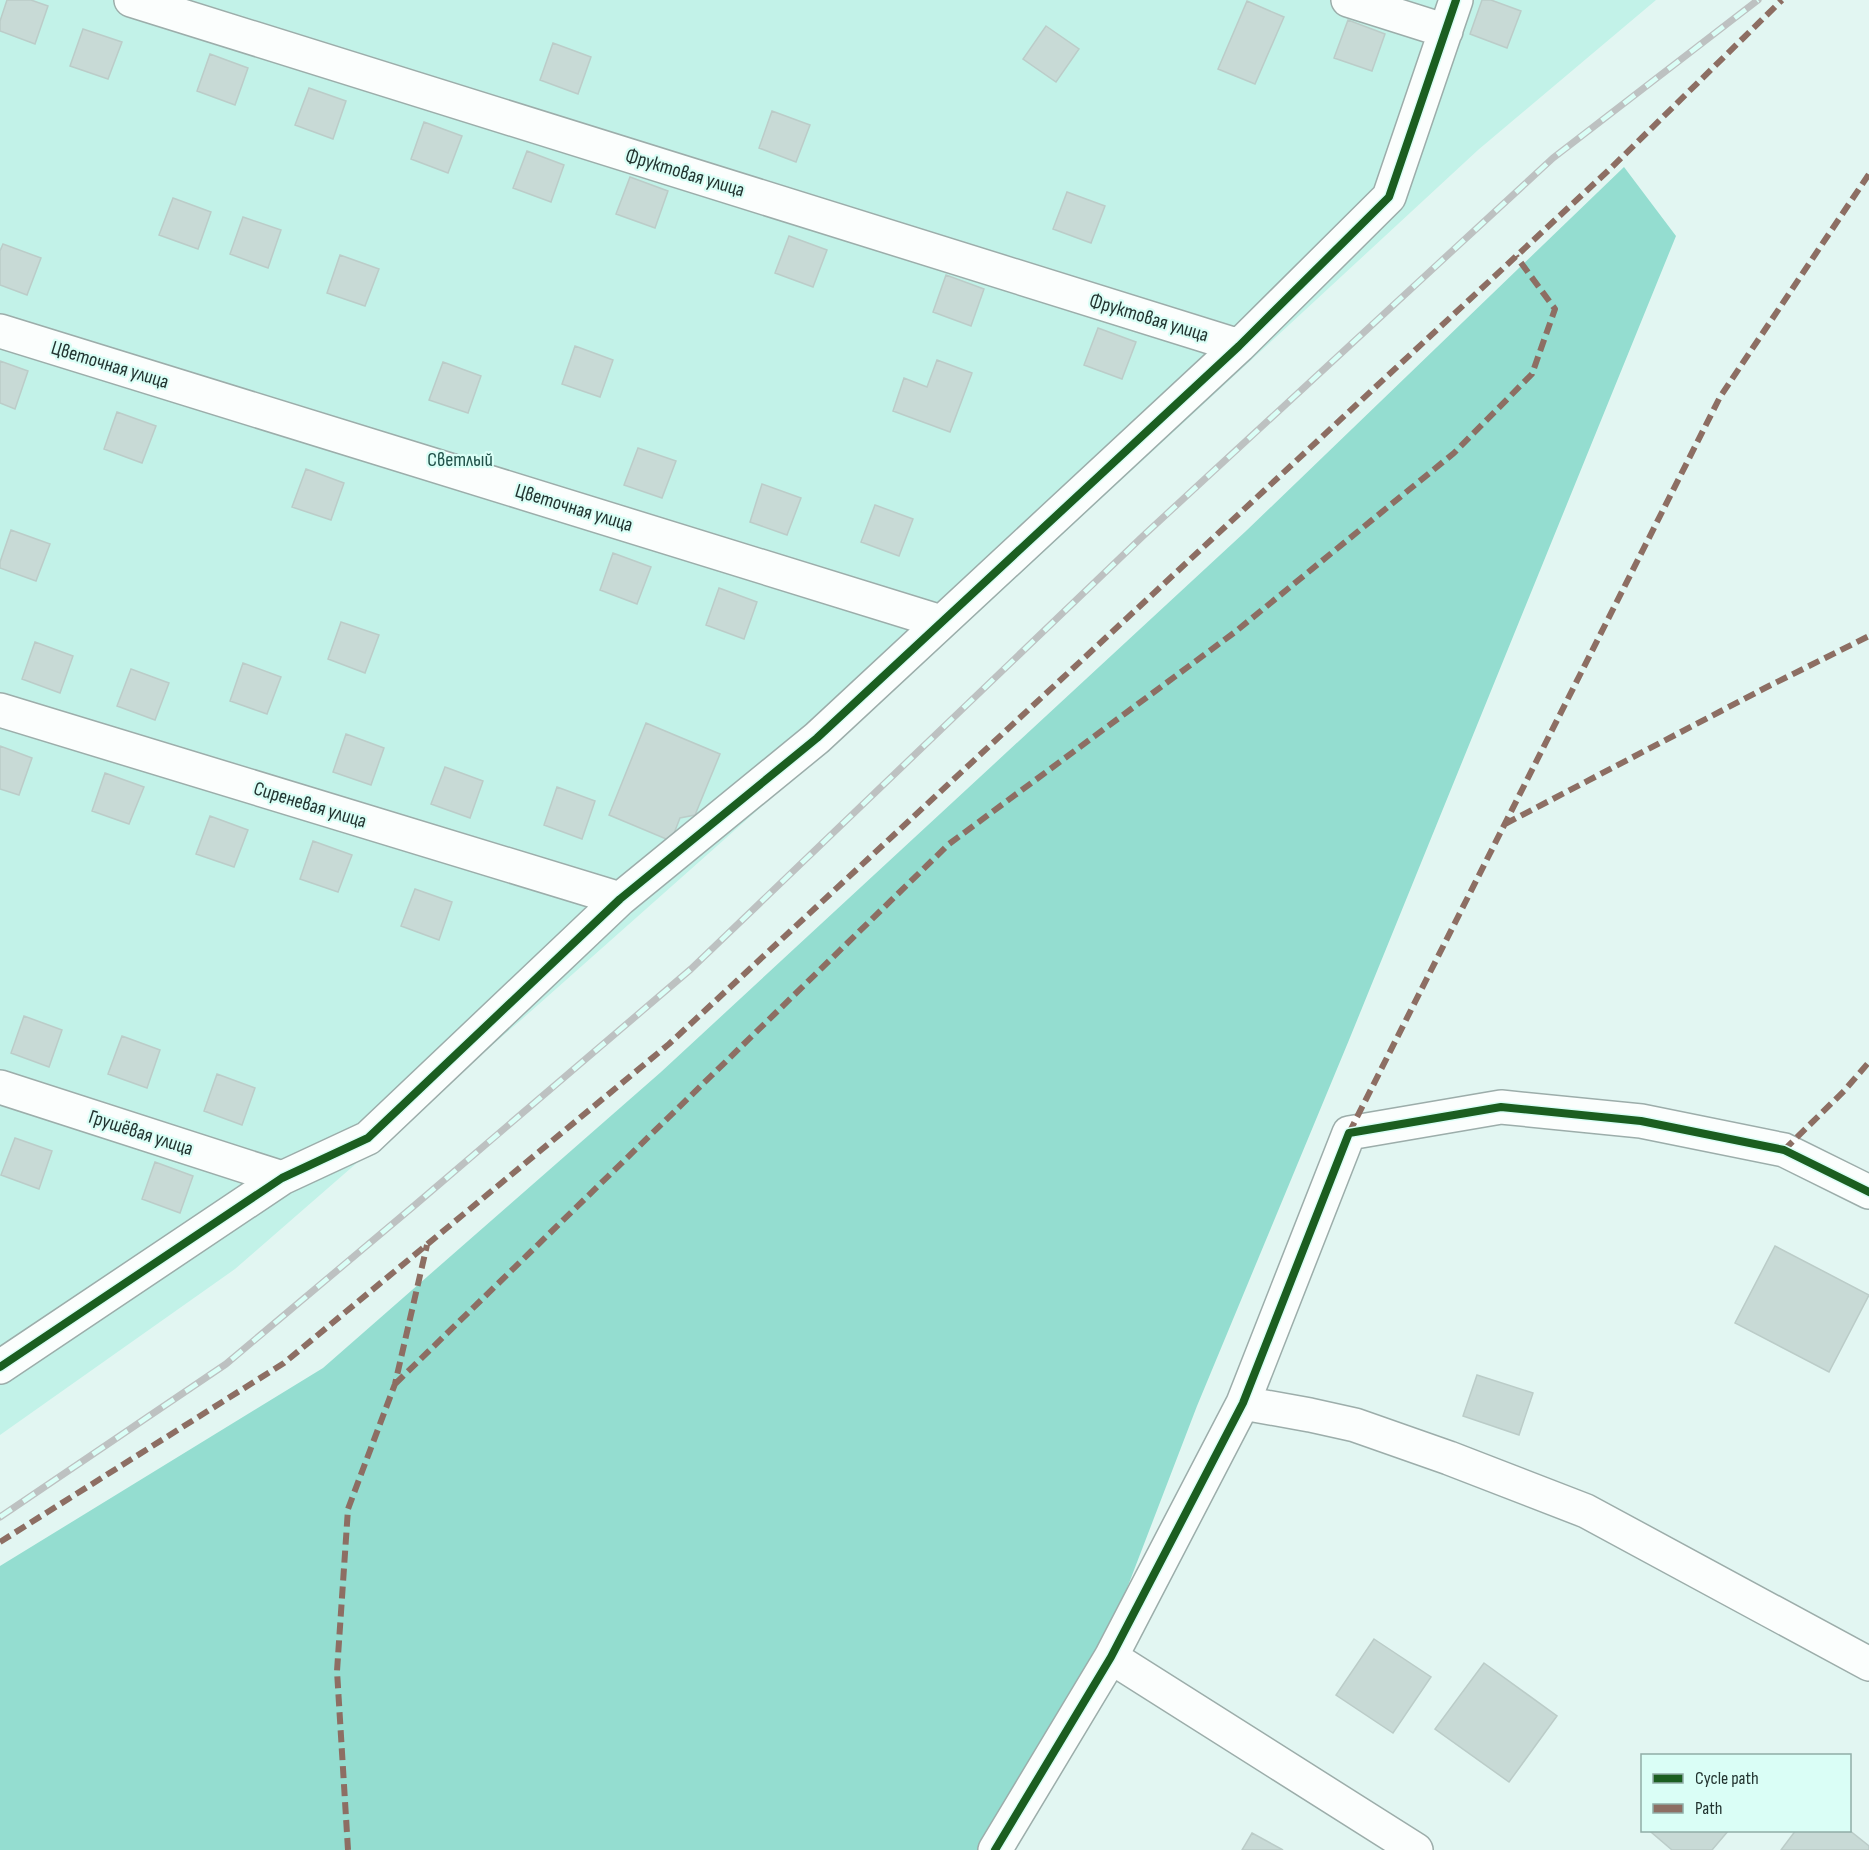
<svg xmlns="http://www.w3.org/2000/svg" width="1869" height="1850" viewBox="0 0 1869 1850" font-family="'Sofia Sans Condensed',sans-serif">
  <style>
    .green { fill: #c2f2e8 }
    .forest { fill: #94ddd0 }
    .building { fill: #c8dad6; stroke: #bbccc8; stroke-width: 1.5 }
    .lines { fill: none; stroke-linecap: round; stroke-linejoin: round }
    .minor-casing { stroke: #9cadaa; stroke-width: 36 }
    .minor { stroke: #fbfefd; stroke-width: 33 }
    .rail-casing { stroke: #bdc1c1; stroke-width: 7 }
    .rail { stroke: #dafef6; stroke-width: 4.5; stroke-dasharray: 14; stroke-linecap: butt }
    .quiet { stroke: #8d6e63; stroke-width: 6; stroke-dasharray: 12 6; stroke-linecap: butt }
    .cycleway-casing { stroke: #dafef6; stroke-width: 11 }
    .cycleway { stroke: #1b5e20; stroke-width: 8 }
    .labels { text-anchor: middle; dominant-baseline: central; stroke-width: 4.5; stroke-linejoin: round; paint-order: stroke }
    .street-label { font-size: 20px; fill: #223430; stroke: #dafef6 }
    .park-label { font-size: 20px; fill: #205149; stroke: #dafef6 }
  </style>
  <rect width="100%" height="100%" fill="#e2f6f2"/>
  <path class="green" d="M0 0H1656L1478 150 942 646 521 1020 235 1269 0 1435Z"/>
  <path class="forest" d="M1624 167 1676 236 1349 1040 1197 1406 1116 1617 989 1850H0V1566L323 1368 661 1072 1246 531Z"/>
  <path class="building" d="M7 0H31L48 6 35 44 0 31V21Z
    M1482 0H1491L1521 11 1507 48 1470 34Z
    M1247 1 1284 17 1255 84 1218 69Z
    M1348 20 1385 34 1372 71 1334 58Z
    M1046 26 1079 49 1056 82 1023 59Z
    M83 29 122 42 108 79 70 66Z
    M553 43 591 57 578 94 540 80Z
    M210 54 248 68 235 105 197 91Z
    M309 88 346 101 333 139 295 125Z
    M772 111 810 125 796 162 759 148Z
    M424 122 462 136 448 173 411 159Z
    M527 151 564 165 551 202 513 188Z
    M630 177 668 191 655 228 616 214Z
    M1067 192 1105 206 1091 243 1053 229Z
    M173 198 211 212 198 249 159 235Z
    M243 217 281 230 268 268 230 254Z
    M789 236 827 250 813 287 775 273Z
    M3 244 41 258 27 295 0 285V251Z
    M340 255 379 269 365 306 327 293Z
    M946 275 984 289 971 326 933 312Z
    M1098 328 1136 342 1122 379 1084 365Z
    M575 346 613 360 600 397 562 384Z
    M937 360 972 373 950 432 893 411 904 378 927 387Z
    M0 361 28 371 15 409 0 403Z
    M443 362 481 376 468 413 429 400Z
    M117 412 156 426 142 463 104 449Z
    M638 448 676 461 662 498 624 485Z
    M306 469 344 483 331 520 292 507Z
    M762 484 801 498 787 535 750 522Z
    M875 505 913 519 899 556 861 542Z
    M11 530 50 544 36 581 0 568V562Z
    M613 553 651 567 637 604 600 590Z
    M719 588 757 602 744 639 706 625Z
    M341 622 379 635 365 673 328 659Z
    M35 642 73 656 60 693 22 679Z
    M243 663 281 677 267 714 230 701Z
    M131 669 169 683 155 720 117 706Z
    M646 723 720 754 695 815 680 818 671 841 609 815Z
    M346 734 384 748 371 785 333 772Z
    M0 746 32 758 19 795 0 789Z
    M445 767 483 781 470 818 431 804Z
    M105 773 144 787 129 824 92 811Z
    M557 787 595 801 582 839 544 825Z
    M210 816 248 830 234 867 196 854Z
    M313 841 352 855 338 892 300 879Z
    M415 889 452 902 439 940 401 926Z
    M24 1016 62 1030 49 1067 11 1053Z
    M122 1036 160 1050 147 1088 108 1074Z
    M217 1074 255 1088 242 1125 204 1111Z
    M15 1138 52 1151 39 1189 1 1175Z
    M155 1162 193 1176 180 1213 142 1199Z
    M1775 1246 1869 1295 1829 1372 1735 1323Z
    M1477 1375 1533 1393 1519 1435 1463 1416Z
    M1374 1639 1431 1677 1393 1733 1336 1695Z
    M1484 1663 1557 1716 1509 1782 1435 1729Z
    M1652 1830H1729L1712 1850H1672L1651 1832Z
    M1796 1830H1849L1869 1846V1850H1781Z
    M1252 1833 1283 1850H1242Z"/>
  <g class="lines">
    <defs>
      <path id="minor" d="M131 0 1239 346
        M1348 0 1446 31
        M0 331 941 622
        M0 710 620 899
        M0 1087 282 1178
        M0 1367 282 1178 368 1138 620 899 817 738 1239 346 1389 197 1456 0
        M1243 1403 1310 1415 1355 1425 1449 1458 1586 1511 1869 1664
        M1111 1657 1416 1850
        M995 1850 1111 1657 1243 1403 1349 1133 1501 1107 1641 1121 1784 1150 1869 1192"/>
    </defs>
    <use href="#minor" class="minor-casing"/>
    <use href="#minor" class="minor"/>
    <defs>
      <path id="rail" d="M0 1517 226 1364 415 1205 691 969 1143 536 1553 158 1758 0"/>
    </defs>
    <use href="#rail" class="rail-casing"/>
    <use href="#rail" class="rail"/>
    <path class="quiet" d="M1505 824 1765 688 1869 636
      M1349 1133 1720 397 1869 174
      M1784 1150 1844 1091 1869 1062
      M395 1384 949 844 1235 632 1454 453 1532 374 1555 309 1516 256
      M0 1542 284 1363 669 1044 1611 168 1782 0
      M348 1850 337 1671 348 1509 395 1384 427 1245"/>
    <defs>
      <path id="cycleway" d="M0 1367 282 1178 368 1138 620 899 817 738 1239 346 1389 197 1456 0
        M995 1850 1111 1657 1243 1403 1349 1133 1501 1107 1641 1121 1784 1150 1869 1192"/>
    </defs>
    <use href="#cycleway" class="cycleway-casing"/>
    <use href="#cycleway" class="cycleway"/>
  </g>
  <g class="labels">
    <g class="street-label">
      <text transform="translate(685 173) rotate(17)">Фруктовая улица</text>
      <text transform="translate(1149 318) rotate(17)">Фруктовая улица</text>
      <text transform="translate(110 365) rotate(17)">Цветочная улица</text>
      <text transform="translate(574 508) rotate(17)">Цветочная улица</text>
      <text transform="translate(310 805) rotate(17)">Сиреневая улица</text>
      <text transform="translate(141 1133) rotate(18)">Грушёвая улица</text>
    </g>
    <g class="park-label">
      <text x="460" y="460">Светлый</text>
    </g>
  </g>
  <rect x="1641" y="1754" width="210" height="78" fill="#dafef6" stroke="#90ada7" stroke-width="1.5"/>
  <rect x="1653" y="1774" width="30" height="9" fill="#1b5e20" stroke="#90ada7" stroke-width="1.5"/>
  <text x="1695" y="1784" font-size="18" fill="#223430">Cycle path</text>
  <rect x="1653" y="1804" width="30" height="9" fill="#8d6e63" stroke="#90ada7" stroke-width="1.5"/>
  <text x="1695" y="1814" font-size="18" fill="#223430">Path</text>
</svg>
